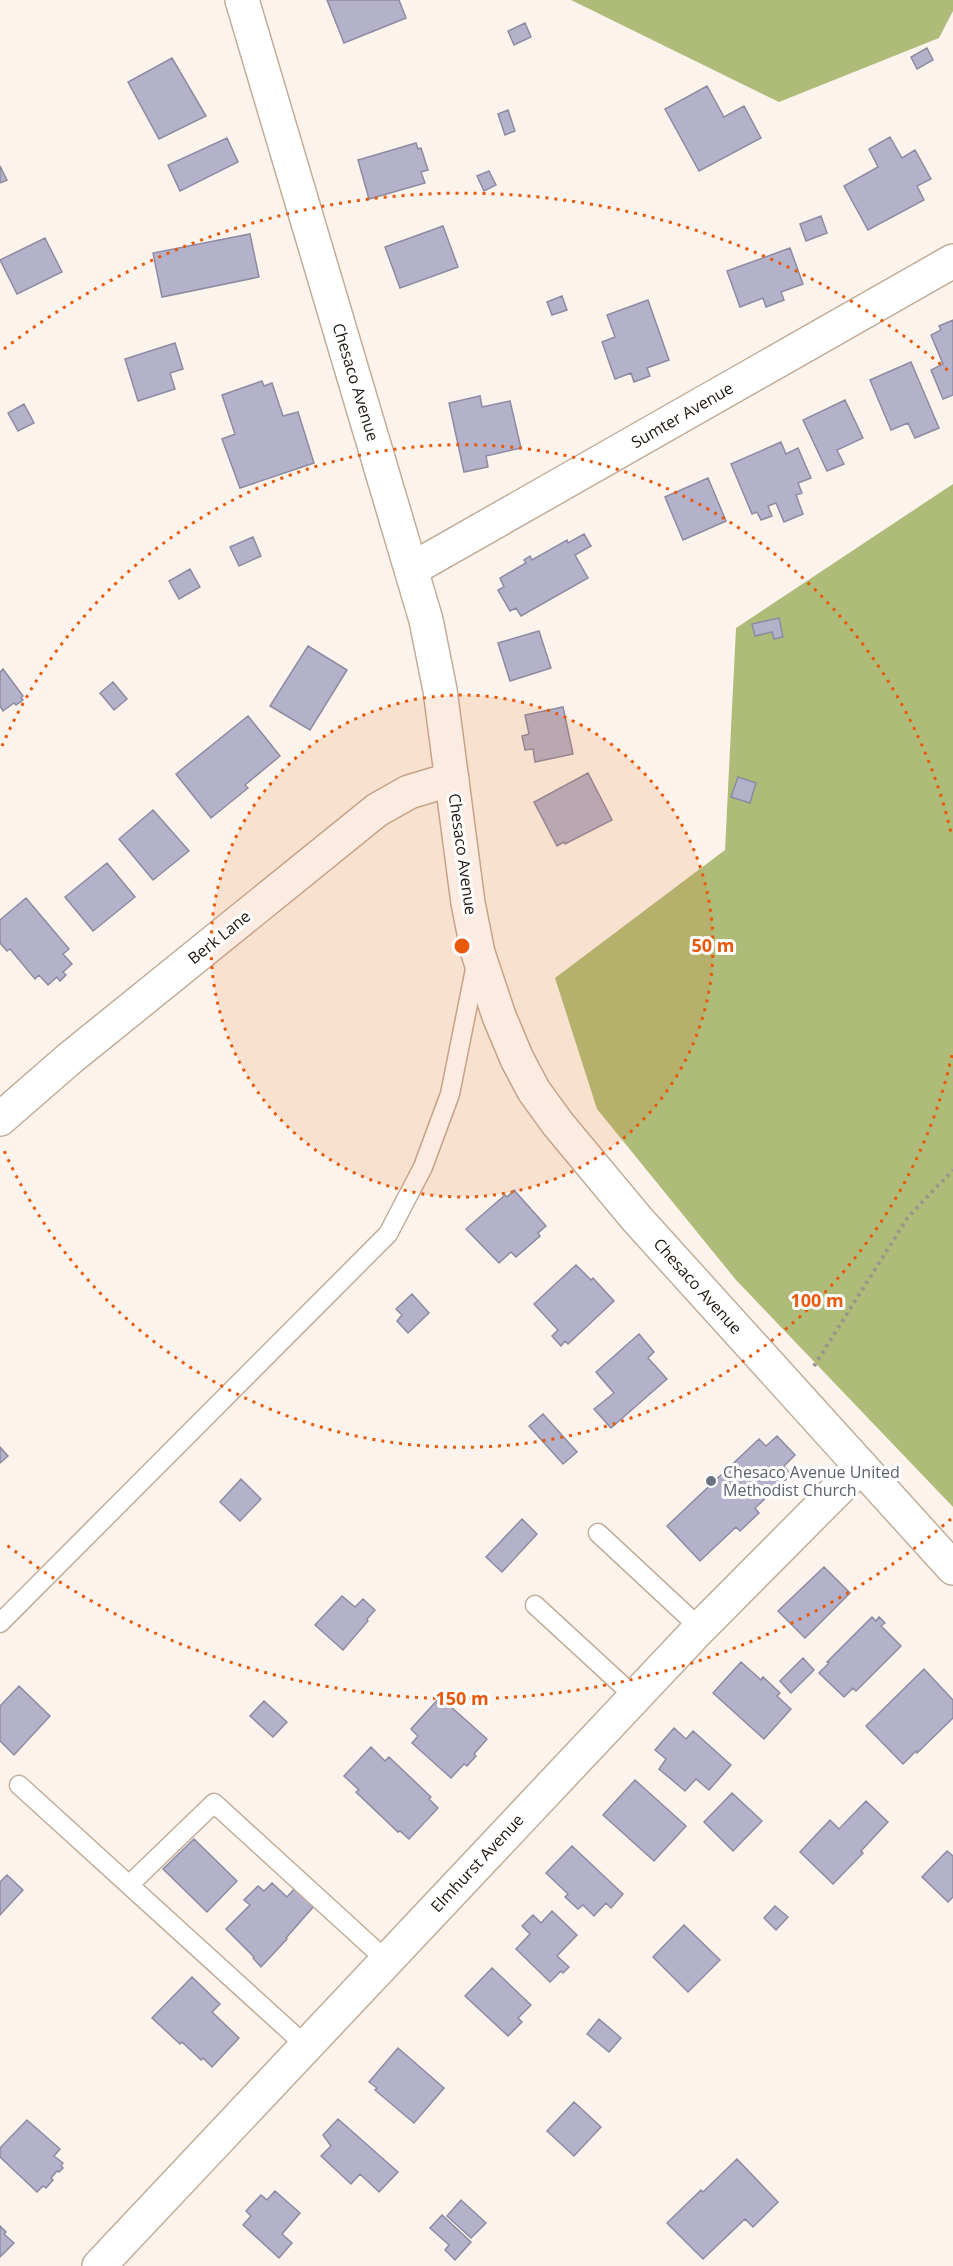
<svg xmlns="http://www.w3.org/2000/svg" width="953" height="2266" viewBox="0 0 953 2266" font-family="'Open Sans',sans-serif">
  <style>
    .forest { fill: #afbc79 }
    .building { fill: #b4b2ca; stroke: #8d8ba2; stroke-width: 1.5 }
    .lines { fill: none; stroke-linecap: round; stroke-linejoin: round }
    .service-casing { stroke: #c1ad9a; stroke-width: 21 }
    .minor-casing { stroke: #c1ad9a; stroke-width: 36 }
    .tertiary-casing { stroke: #c1ad9a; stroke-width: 36 }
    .path { stroke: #9b948c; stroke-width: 4; stroke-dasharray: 3 4.5; stroke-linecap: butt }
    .service { stroke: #fff; stroke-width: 18 }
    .minor { stroke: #fff; stroke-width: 33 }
    .tertiary { stroke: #fff; stroke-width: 33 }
    .ring { fill: none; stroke: #e8590c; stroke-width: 3; stroke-dasharray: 3 6 }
    .worship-dot { fill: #6b7280; stroke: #fff; stroke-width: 2 }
    .labels { text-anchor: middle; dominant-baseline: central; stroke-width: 6; stroke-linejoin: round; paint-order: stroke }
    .street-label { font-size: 16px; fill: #1f1811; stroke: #fff }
    .worship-label { font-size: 16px; fill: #5b616d; stroke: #fff; text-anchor: start }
    .centre { fill: #e8590c; stroke: #fff; stroke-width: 3 }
    .ring-label { font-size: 18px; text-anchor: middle; font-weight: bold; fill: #e8590c; stroke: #fff; stroke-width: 6; stroke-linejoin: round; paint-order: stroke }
  </style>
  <rect width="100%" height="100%" fill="#fcf4ec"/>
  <path class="forest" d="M571 0H953V11L939 38 779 102Z
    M953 484V1507L736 1280 597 1109 555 978 725 850 736 628Z"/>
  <path class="building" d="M327 0H399L406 18 344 43Z
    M525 23 531 37 514 45 508 31Z
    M927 48 933 60 917 69 911 57Z
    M172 58 206 116 159 139 128 82Z
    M707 86 724 117 744 106 761 138 699 171 665 109Z
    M508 110 515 131 505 135 498 114Z
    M890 137 902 158 915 150 931 179 917 186 924 200 868 230 844 186 878 167 869 149Z
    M227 138 238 162 180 191 168 165Z
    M416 143 418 149 421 148 428 170 421 172 425 183 369 199 358 160Z
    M0 166 7 180 0 183Z
    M489 171 496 185 484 191 477 176Z
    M821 216 827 233 806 241 800 224Z
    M443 226 458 267 400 288 385 247Z
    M250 234 259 277 162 297 153 253Z
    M45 238 62 272 17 294 0 260Z
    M790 248 803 284 781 292 784 300 766 307 763 298 740 307 727 271Z
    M562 296 567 310 552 315 547 302Z
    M648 300 669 360 647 368 650 376 634 382 631 373 615 379 602 342 615 337 607 315Z
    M953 320V395L943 399 931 370 943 364 931 335 941 330 939 326Z
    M175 343 183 369 170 373 175 389 138 401 125 359Z
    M911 362 939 428 915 438 908 423 891 430 870 380Z
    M262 381 264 386 272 383 283 416 298 412 314 463 240 488 222 439 235 434 222 395Z
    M480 396 482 407 510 401 521 448 486 456 488 467 464 472 449 403Z
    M845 400 863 438 837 450 844 464 827 471 803 420Z
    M24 404 34 423 18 431 8 413Z
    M781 442 786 454 798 448 811 478 798 483 802 493 796 495 803 514 784 522 776 503 768 506 772 516 761 520 757 512 752 514 731 464Z
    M708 478 726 521 683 540 665 497Z
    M584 534 591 546 575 555 588 578 521 616 516 608 510 611 498 590 504 587 500 578 526 563 524 560 530 556 532 560 567 540 568 543Z
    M253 537 261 556 239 566 230 547Z
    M190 569 200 587 179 599 169 581Z
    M779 618 783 637 774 639 772 632 755 636 752 624Z
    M539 631 551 668 510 681 498 643Z
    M308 646 347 670 310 730 270 706Z
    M3 669 23 696 21 698 23 700 16 705 14 703 3 711 0 706V672Z
    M113 682 127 699 114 710 100 693Z
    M563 707 573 754 535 762 533 749 525 750 522 736 529 734 525 715Z
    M248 716 280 756 245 785 248 788 211 818 176 774Z
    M588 773 612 820 565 844 564 842 557 846 534 802Z
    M738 777 756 783 750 803 731 797Z
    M153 810 189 851 153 880 119 839Z
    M107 863 135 897 93 931 65 897Z
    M26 898 69 949 63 954 72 964 63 972 66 975 60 981 57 977 48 985 39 975 35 979 10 949 7 951 0 943V920Z
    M514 1190 546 1226 538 1233 540 1236 516 1257 511 1252 499 1263 466 1229 505 1195 507 1197Z
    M576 1265 591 1280 593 1278 614 1301 568 1344 565 1341 561 1346 552 1336 558 1330 534 1304Z
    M412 1294 429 1313 408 1333 397 1321 402 1315 396 1309Z
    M639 1334 654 1352 648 1358 667 1379 611 1428 594 1409 614 1393 596 1372Z
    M543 1414 577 1452 563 1464 529 1426Z
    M777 1436 795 1455 784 1466 791 1475 755 1508 759 1513 740 1531 736 1527 700 1561 667 1526 759 1439 766 1446Z
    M0 1447 8 1456 0 1463Z
    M241 1479 261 1499 240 1521 220 1502Z
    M522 1519 537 1534 502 1572 486 1557Z
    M824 1567 850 1593 805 1638 778 1611Z
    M342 1596 355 1607 363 1599 375 1610 367 1619 368 1621 343 1650 315 1625Z
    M872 1617 876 1621 879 1617 885 1623 881 1626 901 1646 856 1691 853 1688 844 1697 819 1673 829 1663 827 1662Z
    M803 1658 814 1670 791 1693 780 1681Z
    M741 1662 761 1680 763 1677 780 1693 777 1696 791 1709 764 1739 713 1693Z
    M924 1669 953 1700V1718L917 1753 916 1751 903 1764 866 1726Z
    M19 1686 50 1716 14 1755 0 1741V1706Z
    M440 1697 487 1739 474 1754 476 1756 467 1766 464 1764 451 1778 412 1743 418 1736 411 1729Z
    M264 1701 287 1722 273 1737 250 1716Z
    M674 1728 686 1739 693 1731 731 1765 709 1790 696 1779 685 1791 659 1769 666 1759 655 1750Z
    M371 1747 385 1761 389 1757 431 1797 429 1799 438 1808 409 1839 400 1831 398 1832 356 1792 359 1790 344 1776Z
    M635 1780 686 1826 654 1861 603 1815Z
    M732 1793 762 1821 733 1851 704 1822Z
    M866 1801 888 1822 861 1851 863 1853 833 1884 800 1852 830 1820 839 1829Z
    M194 1839 237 1881 207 1912 163 1869Z
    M572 1846 623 1894 611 1908 606 1903 594 1916 583 1905 578 1909 565 1897 568 1894 546 1873Z
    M947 1851 953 1856V1897L948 1902 922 1877Z
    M7 1875 23 1890 0 1915V1882Z
    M272 1883 287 1897 295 1888 314 1906 286 1938 287 1939 261 1967 253 1958 254 1957 226 1929 250 1905 244 1900 258 1886 264 1891Z
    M775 1906 788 1917 776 1930 764 1918Z
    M552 1911 577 1935 557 1956 569 1967 563 1973 561 1971 550 1982 516 1949 530 1934 522 1926 533 1915 541 1923Z
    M684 1925 720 1960 688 1992 653 1957Z
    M492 1968 531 2005 518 2018 522 2022 508 2036 465 1996Z
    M192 1977 220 2004 212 2012 239 2038 212 2067 203 2058 201 2060 182 2042 180 2044 152 2018Z
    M599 2019 621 2038 609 2052 587 2034Z
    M398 2048 444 2088 414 2123 375 2090 377 2088 369 2082Z
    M574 2102 601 2127 574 2156 547 2131Z
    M338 2119 398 2172 379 2192 360 2174 351 2184 321 2156 331 2146 323 2135Z
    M27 2120 60 2149 54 2156 63 2163 61 2165 63 2168 59 2172 57 2171 51 2178 53 2180 46 2188 43 2186 37 2192 0 2157V2148Z
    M737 2159 778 2202 753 2227 745 2219 703 2259 667 2223 701 2190 703 2192Z
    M275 2191 300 2213 282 2234 292 2243 279 2258 243 2225 251 2216 246 2211 261 2195 267 2200Z
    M461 2200 486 2223 471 2238 447 2216Z
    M442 2215 471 2242 455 2260 445 2250 449 2245 430 2228Z
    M0 2226 6 2232 4 2234 14 2243 0 2257Z"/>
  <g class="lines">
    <defs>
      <path id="service" d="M598 1533 700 1628
        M535 1605 635 1697
        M0 1623 388 1234 423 1167 450 1094 476 964
        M19 1785 305 2045
        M129 1885 214 1803 386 1960"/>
      <path id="minor" d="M412 569 953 261
        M0 1119 69 1059 377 810 409 792 452 779
        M99 2266 700 1628 861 1466"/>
      <path id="tertiary" d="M242 0 426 620 440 690 468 903 478 953 499 1016 517 1059 534 1091 558 1124 637 1219 953 1568"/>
    </defs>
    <use href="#service" class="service-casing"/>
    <use href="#minor" class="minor-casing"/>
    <use href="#tertiary" class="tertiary-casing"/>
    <path class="path" d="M814 1366 908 1217 953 1170"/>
    <use href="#service" class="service"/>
    <use href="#minor" class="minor"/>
    <use href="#tertiary" class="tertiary"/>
  </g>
  <circle cx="462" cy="946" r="251" fill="#e8590c" fill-opacity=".12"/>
  <g class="ring">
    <circle cx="462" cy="946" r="251"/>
    <path d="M952 1055A502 502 0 0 1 2 1146M2 746A502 502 0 0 1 952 837"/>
    <path d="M951 1519A753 753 0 0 1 4 1543M4 349A753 753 0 0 1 951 373"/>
  </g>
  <circle class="worship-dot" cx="711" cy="1481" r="6"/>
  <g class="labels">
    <g class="street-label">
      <text transform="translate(356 382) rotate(73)">Chesaco Avenue</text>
      <text transform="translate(682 415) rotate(-30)">Sumter Avenue</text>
      <text transform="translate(463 854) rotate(82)">Chesaco Avenue</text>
      <text transform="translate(219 937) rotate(-39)">Berk Lane</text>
      <text transform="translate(698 1286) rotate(48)">Chesaco Avenue</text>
      <text transform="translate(477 1863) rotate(-47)">Elmhurst Avenue</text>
    </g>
    <g class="worship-label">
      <text x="723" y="1472">Chesaco Avenue United<tspan x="723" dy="18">Methodist Church</tspan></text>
    </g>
  </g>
  <circle cx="462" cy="946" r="9" class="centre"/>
  <g class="ring-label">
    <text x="713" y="952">50 m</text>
    <text x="817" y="1307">100 m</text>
    <text x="462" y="1705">150 m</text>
  </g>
</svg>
